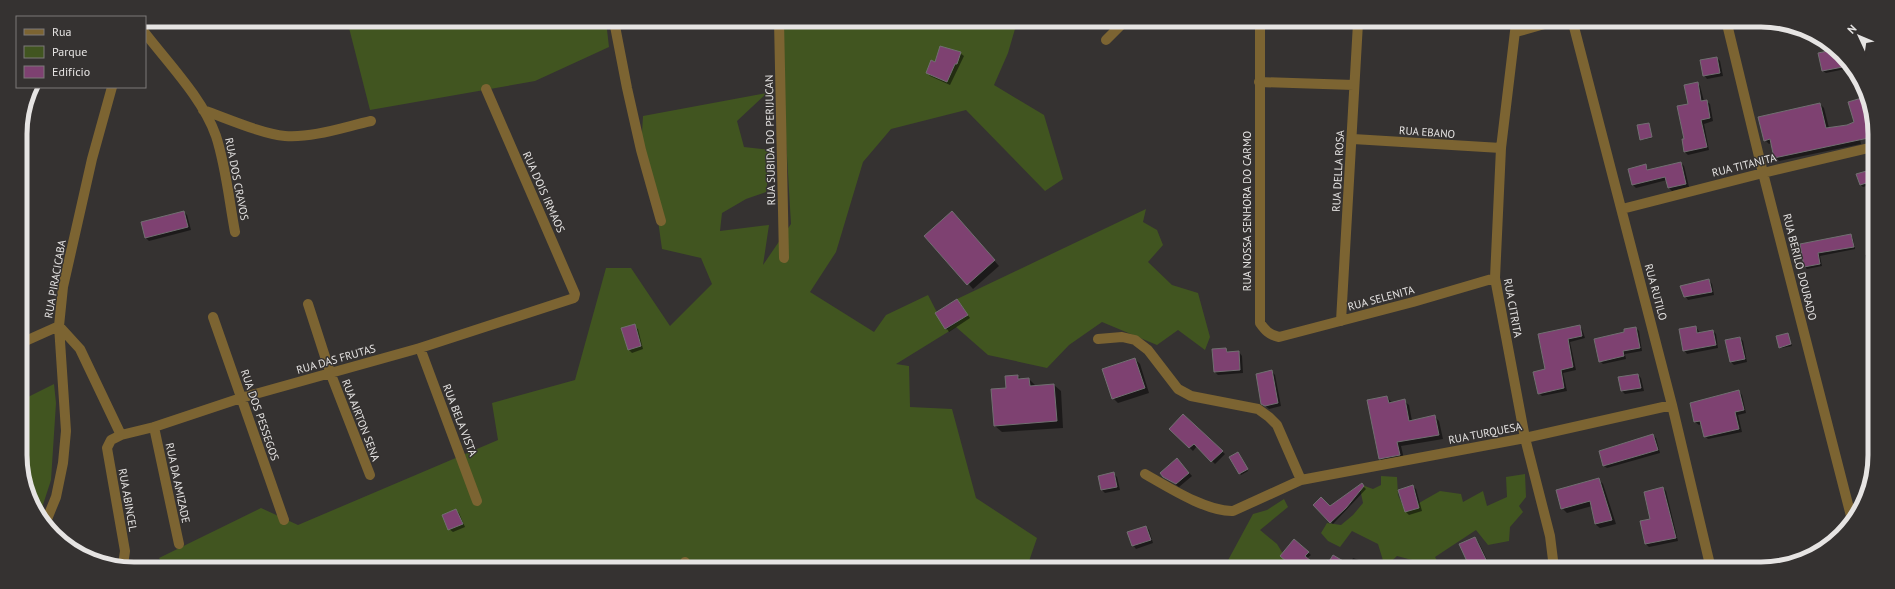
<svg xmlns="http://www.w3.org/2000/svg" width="1895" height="589" viewBox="0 0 1895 589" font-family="'PT Sans',sans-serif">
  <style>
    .green { fill: #415520 }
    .shadow { fill: #0007 }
    .building { fill: #7e4171; stroke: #716f71 }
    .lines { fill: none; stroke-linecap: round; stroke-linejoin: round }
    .minor { stroke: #7c6432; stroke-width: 10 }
    .labels { text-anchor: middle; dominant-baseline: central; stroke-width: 3; stroke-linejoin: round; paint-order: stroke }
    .street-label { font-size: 11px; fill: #e6e4e3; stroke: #353231 }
    .rim { fill: none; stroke: #e6e4e3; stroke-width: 5 }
  </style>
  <rect width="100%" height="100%" fill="#353231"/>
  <path class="green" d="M347 20 606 21 609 47 535 81 370 110Z
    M779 21 1017 22 1008 53 994 85 1044 115 1063 179 1045 191 966 110 891 129 863 162 836 252 810 292 874 332 886 315 928 295 946 330 968 315 957 299 1146 209 1143 222 1157 230 1163 245 1148 262 1172 285 1198 293 1210 337 1205 350 1178 330 1157 345 1102 322 1069 345 1047 368 988 355 956 327 896 364 909 366 910 407 952 409 976 498 1037 538 1027 567 163 565 159 558 261 508 298 525 498 440 492 403 575 380 606 268H631L670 326 712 284 701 258 662 249 655 199 641 150 643 116 767 93 737 121 744 147 772 150 766 192 746 199 722 213 720 231 769 225 763 265 791 224Z
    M54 384 56 403 51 480 40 514 22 477V400Z
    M1525 474 1526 497 1519 506 1523 512 1510 527 1509 541 1488 545 1476 530 1435 557 1441 568H1417L1418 566 1412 560 1397 556 1385 567 1378 544 1352 531 1340 547 1328 541 1321 533 1327 523 1341 525 1353 515 1363 503 1359 484 1373 489 1381 485V476L1397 477 1398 495 1405 511 1440 491 1461 494 1463 502 1483 491 1487 506 1507 497 1506 477Z
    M1284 499 1288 507 1260 530 1277 544 1285 557 1279 568H1217L1226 564 1253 514 1267 510Z"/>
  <path class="shadow" d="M1836 50 1842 54 1850 68 1826 73 1823 71 1819 54Z
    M960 53 964 56 950 85 930 76 927 72 935 63Z
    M1717 58 1720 61 1723 76 1707 79 1704 75Z
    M1697 83 1700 86 1704 101H1706L1710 104 1713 121 1704 124 1709 150 1688 155 1685 152V139L1689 104Z
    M1820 104 1824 108 1829 128 1858 129 1861 144 1779 161 1775 157 1772 143 1769 144 1765 140Z
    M1649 124 1652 138 1642 140 1641 139Z
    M1681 163 1684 166 1689 187 1672 191 1669 188 1667 180 1636 188 1633 185 1645 165 1649 170Z
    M1873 171V184L1863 187 1860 184 1858 175Z
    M184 212 187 215 191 230 149 241 146 238Z
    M957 218 999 266 973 289 926 236Z
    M1851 235 1853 238 1855 249 1820 256 1822 266 1807 269 1805 267 1801 245Z
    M1872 254V276H1871L1869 273 1865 255Z
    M1709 280 1712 284 1714 295 1688 300 1685 296Z
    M957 300 970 318 949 332 937 313Z
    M634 326 638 329 643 349 632 353 628 349Z
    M1579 326 1582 329 1585 338 1570 342 1576 370 1563 373 1567 391 1542 396 1539 393 1546 370 1539 335Z
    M1696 327 1700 333 1713 331 1716 334 1718 348 1687 354 1684 350Z
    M1636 328 1639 331 1642 351 1625 354 1626 359 1603 364 1600 361 1626 333 1625 329Z
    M1787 334 1792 346 1782 348 1780 347Z
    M1740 338 1743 341 1747 362 1734 365 1731 362Z
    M1226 349 1229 352H1239L1242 356 1243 373 1218 375 1215 372Z
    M1135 359 1140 364 1149 393 1118 403 1113 398Z
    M1271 371 1275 375 1281 406 1269 409 1262 403Z
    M1638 375 1641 378 1644 391 1625 394 1622 391 1619 378Z
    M1018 376 1021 379H1029L1036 386 1054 385 1061 391 1063 428 1002 432 995 426 1007 389Z
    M1739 391 1742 395 1746 413 1738 415 1742 432 1708 439 1705 436 1702 424 1699 425 1695 422Z
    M1387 397 1392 403 1404 401 1409 405 1412 421 1435 417 1439 421 1443 439 1401 446 1404 459 1384 463 1380 458Z
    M1183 416 1225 454 1215 464 1197 446 1193 451 1170 429Z
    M1653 436 1656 438 1660 453 1607 468 1604 466Z
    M1239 454 1248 471 1241 475 1230 458Z
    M1180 463 1192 476 1179 487 1164 476Z
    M1114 474 1117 477 1120 490 1105 493 1102 490Z
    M1599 480 1603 484 1616 524 1600 528 1595 524 1592 506 1567 513 1562 508Z
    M1361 484 1366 489 1333 524 1314 505 1330 507Z
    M1412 486 1416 489 1422 511 1409 515 1406 512 1399 490Z
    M1663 488 1666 491 1678 541 1649 547 1646 544 1651 519Z
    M456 510 459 513 465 527 453 532 449 529Z
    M1146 527 1149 530 1153 543 1136 549 1133 545Z
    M1475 538 1478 541 1491 568H1471L1460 545Z
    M1294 540 1311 555 1295 568Z
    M1353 558 1365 562 1368 565 1367 568H1327L1349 567Z"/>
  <path class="building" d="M1827 45 1842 54 1848 66 1822 71 1818 53 1828 51Z
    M940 46 961 52 957 64H955L947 82 926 73 931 60 935 62Z
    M1717 57 1720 73 1703 76 1700 60Z
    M1698 82 1701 101 1707 100 1710 118 1701 120 1707 147 1684 152 1682 139H1684L1677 106 1688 104 1684 85Z
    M1865 97 1873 112V137L1774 158 1770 139 1764 141 1758 117 1820 103 1826 128 1847 125 1854 122 1848 102Z
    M1649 123 1652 137 1640 140 1637 125Z
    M1681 162 1686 184 1668 188 1665 177 1632 185 1628 169 1646 164 1647 170Z
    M1870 170 1873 181 1860 185 1856 174Z
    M184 211 188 227 145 238 141 222Z
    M952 211 995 260 967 285 924 236Z
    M1851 234 1854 247 1818 253 1820 264 1804 267 1800 244Z
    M1709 279 1712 292 1684 297 1680 286Z
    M957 299 968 315 945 329 935 313Z
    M635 324 641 346 628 350 621 328Z
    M1580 325 1582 336 1568 339 1573 367 1561 370 1564 388 1538 394 1533 372 1545 369 1538 334Z
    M1696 326 1697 333 1713 330 1716 345 1683 351 1679 329Z
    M1636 327 1640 348 1623 351 1624 356 1599 362 1594 339 1624 332V329Z
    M1788 333 1791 344 1779 348 1776 336Z
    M1740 337 1745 359 1730 362 1725 340Z
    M1226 348 1227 352 1239 351 1240 370 1214 372 1212 349Z
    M1135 358 1145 388 1112 399 1102 369Z
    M1272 370 1278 403 1265 406 1261 404 1256 374Z
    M1638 374 1641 388 1621 391 1618 377Z
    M1018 375V379L1029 378 1030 386 1054 384 1057 421 994 426 991 389 1006 388 1005 376Z
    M1739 390 1744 410 1735 412 1739 429 1704 437 1700 421 1694 422 1690 403Z
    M1387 396 1389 403 1405 399 1409 421 1435 415 1439 435 1397 442 1400 455 1379 459 1367 400Z
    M1183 414 1223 451 1211 462 1194 444 1189 448 1169 429Z
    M1653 434 1658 450 1603 466 1599 451Z
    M1238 452 1248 469 1239 474 1229 457Z
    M1177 458 1189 473 1176 484 1163 477 1160 473Z
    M1114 472 1117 487 1101 490 1098 476Z
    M1599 478 1612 520 1595 524 1590 501 1561 509 1556 490Z
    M1362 483 1364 486 1346 508 1330 523 1313 505 1321 497 1330 506Z
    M1413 485 1419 508 1405 512 1398 490Z
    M1663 487 1676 538 1645 544 1640 521 1650 519 1644 492Z
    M456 509 463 524 448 530 442 515Z
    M1146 526 1151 540 1132 546 1127 532Z
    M1475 537 1490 568H1470L1459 544Z
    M1294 539 1309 552 1305 556 1319 568H1294L1280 556Z
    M1333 555 1355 568H1325Z"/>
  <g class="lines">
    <path class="minor" d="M614 21 627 88 641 150 661 221
      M779 21 784 258
      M1260 23V323C1265 330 1269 335 1279 337L1413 302 1495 278
      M1516 23 1501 148 1495 278 1525 438 1550 536 1554 568
      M1573 23 1672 405 1711 569
      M1727 24 1763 173 1851 516
      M1516 32 1548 23
      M145 33C169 64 203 99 216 136 226 167 229 200 235 232
      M1106 40 1124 22
      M1259 82 1354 85
      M203 110C226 118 262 134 285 136 313 138 344 127 371 121
      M1353 139 1501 148
      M1622 209 1763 173 1873 147
      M308 304 330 372 370 475
      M213 317 284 520
      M1341 321 1358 23
      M59 326 80 349 121 435
      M1098 339 1122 337 1135 340 1148 350 1178 389 1191 396 1258 409 1269 417 1277 425 1301 480
      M21 343 59 326
      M420 348 477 501
      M154 427 179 544
      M1145 474C1168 487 1207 512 1233 511L1301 480 1525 438 1672 405
      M45 524 56 497 63 463 66 431 59 326 63 287 92 159 112 87
      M685 562 687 566
      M123 565 125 551 107 448 111 440 121 435 154 427 241 398 420 348 574 298 575 294 486 89"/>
  </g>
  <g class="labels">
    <g class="street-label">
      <text transform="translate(1427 132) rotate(4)">RUA EBANO</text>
      <text transform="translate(770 140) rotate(-91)">RUA SUBIDA DO PERIJUCAN</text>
      <text transform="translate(1744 165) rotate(-14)">RUA TITANITA</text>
      <text transform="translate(1338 171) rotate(-87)">RUA DELLA ROSA</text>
      <text transform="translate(237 179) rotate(79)">RUA DOS CRAVOS</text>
      <text transform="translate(544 192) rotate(66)">RUA DOIS IRMAOS</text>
      <text transform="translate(1247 211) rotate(-90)">RUA NOSSA SENHORA DO CARMO</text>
      <text transform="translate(1800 267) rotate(76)">RUA BERILO DOURADO</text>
      <text transform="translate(55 279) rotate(-80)">RUA PIRACICABA</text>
      <text transform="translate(1656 292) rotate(75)">RUA RUTILO</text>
      <text transform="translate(1381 298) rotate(-15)">RUA SELENITA</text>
      <text transform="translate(1513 308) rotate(80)">RUA CITRITA</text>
      <text transform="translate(336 359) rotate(-16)">RUA DAS FRUTAS</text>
      <text transform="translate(260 415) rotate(71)">RUA DOS PESSEGOS</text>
      <text transform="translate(361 420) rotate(69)">RUA AIRTON SENA</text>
      <text transform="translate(460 420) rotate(69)">RUA BELA VISTA</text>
      <text transform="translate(1485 433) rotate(-11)">RUA TURQUESA</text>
      <text transform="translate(178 483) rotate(78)">RUA DA AMIZADE</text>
      <text transform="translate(128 500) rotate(80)">RUA ABINCEL</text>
    </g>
  </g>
  <path d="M0 0H1895V589H0ZM134 27H1761A107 107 0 0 1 1868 134V455A107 107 0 0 1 1761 562H134A107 107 0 0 1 27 455V134A107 107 0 0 1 134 27Z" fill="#353231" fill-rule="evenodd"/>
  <path class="rim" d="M134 27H1761A107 107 0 0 1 1868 134V455A107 107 0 0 1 1761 562H134A107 107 0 0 1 27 455V134A107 107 0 0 1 134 27Z"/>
  <rect x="16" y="16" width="130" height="72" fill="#353231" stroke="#7c7978"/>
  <rect x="24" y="29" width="20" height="6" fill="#7c6432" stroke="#7c7978"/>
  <text x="52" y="36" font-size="12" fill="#e6e4e3">Rua</text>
  <rect x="24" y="46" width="20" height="12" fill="#415520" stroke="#7c7978"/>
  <text x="52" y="56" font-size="12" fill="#e6e4e3">Parque</text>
  <rect x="24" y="66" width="20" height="12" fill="#7e4171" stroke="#7c7978"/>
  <text x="52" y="76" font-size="12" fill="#e6e4e3">Edifício</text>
  <g transform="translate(1859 36) rotate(314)" stroke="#353231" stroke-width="3" paint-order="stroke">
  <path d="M0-3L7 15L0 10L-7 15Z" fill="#e6e4e3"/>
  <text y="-6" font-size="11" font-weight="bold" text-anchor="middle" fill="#e6e4e3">N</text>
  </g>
</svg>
